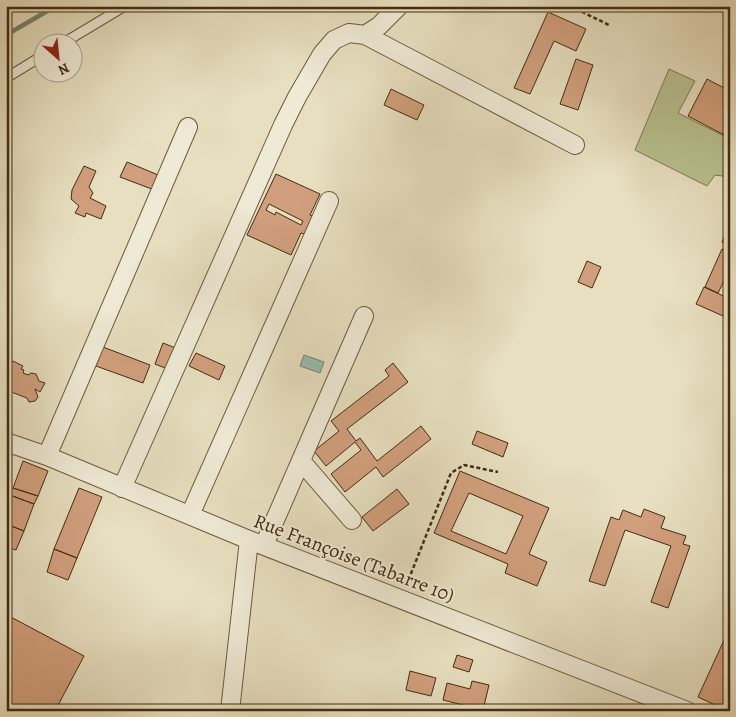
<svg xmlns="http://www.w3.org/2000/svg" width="736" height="717" viewBox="0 0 736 717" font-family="Alegreya,serif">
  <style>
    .green { fill: #b9c190; stroke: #7e7650 }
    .water { fill: #97bdb0; stroke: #758370 }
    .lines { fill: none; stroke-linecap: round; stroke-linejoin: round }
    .stream { stroke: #758370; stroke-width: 4.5 }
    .building { fill: #d19f7d; stroke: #432c10; fill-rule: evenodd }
    .service-casing { stroke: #6c593c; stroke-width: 11 }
    .minor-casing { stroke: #6c593c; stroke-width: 20 }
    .path { stroke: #432c10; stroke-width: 2.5; stroke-dasharray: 4 2.5; stroke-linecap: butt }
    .service { stroke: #efead6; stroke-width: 9 }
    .minor { stroke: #efead6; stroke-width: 18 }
    .labels { text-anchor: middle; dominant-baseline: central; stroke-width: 4; stroke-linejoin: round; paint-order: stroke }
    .street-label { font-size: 20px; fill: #432c10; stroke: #efead6 }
  </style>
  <rect width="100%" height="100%" fill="#e7dfc0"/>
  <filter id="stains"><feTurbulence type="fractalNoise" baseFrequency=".004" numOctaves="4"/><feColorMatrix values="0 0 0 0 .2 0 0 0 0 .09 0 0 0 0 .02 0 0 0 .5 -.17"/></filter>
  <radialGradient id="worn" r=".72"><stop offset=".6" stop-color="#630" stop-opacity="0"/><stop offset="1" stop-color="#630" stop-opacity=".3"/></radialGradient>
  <path class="green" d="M669 69 695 81 678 113 730 139V177L715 175 707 186 635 150Z"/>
  <path class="water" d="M304 355 324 362 320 373 300 366Z"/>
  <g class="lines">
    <path class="stream" d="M6 35 56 6"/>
  </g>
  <path class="building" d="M548 12 586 29 576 51 554 41 530 94 514 88Z
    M576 59 593 65 578 110 560 104Z
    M707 79 730 91V134L728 137 688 116Z
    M391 89 424 105 417 120 384 105Z
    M127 162 163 177 157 191 120 177Z
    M84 166 96 171 89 187 93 193 90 198 106 206 101 219 86 213 85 217 75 213 79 206 71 199 72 190Z
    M276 174 320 194 310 215 313 216 311 225 304 234 301 233 291 255 247 235ZM269 204 303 221 301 225 276 212 275 215 266 210Z
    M730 224V245L722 242Z
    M722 249 730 252V269L718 293 705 287Z
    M587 261 601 267 592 288 578 282Z
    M704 287 730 299V319L696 304Z
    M163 343 178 349 170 370 155 364Z
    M103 347 150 365 143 383 96 366Z
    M196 353 225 366 219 380 189 366Z
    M13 361 23 366 21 369 24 370 23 373 28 375 31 373 36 374 39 381 45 383 40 392 35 389 38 397 35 401 29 402 27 398 6 390V374Z
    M393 363 408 382 347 429 356 441 360 438 377 461 421 426 431 439 383 477 376 467 345 492 331 474 361 450 355 442 326 466 314 451 339 431 331 421 389 376 385 370Z
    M477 431 508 443 503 457 472 444Z
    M6 452 13 454 7 469H6Z
    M23 461 48 471 38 496 13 488Z
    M460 471 549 508 529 554 547 562 537 586 505 573 508 564 434 533ZM469 493 523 516 506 554 451 531Z
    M13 488 38 496 34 504 10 495Z
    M79 488 102 497 77 558 54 549Z
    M397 489 409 504 373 531 362 517Z
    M10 495 34 504 24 531 6 524V504Z
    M644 509 665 517 661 528 686 536 683 544 690 546 668 608 651 602 671 546 625 530 605 586 589 581 611 517 619 520 623 510 641 517Z
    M6 524 24 531 16 550 6 547Z
    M54 549 77 558 68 580 47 572Z
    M9 616 84 656 55 711H6V621Z
    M730 627V711H728L698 697Z
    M457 655 473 660 469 672 453 667Z
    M410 671 436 678 431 696 406 690Z
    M472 681 489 685 483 710 443 700 447 683 470 689Z"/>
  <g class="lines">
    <defs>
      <path id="service" d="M65 42 125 6
        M6 78 42 56"/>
      <path id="minor" d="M365 35 379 26 399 6
        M6 442 47 456 249 540 687 711
        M47 456 188 127
        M301 461 352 520
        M122 488 283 125 297 97 322 54 334 40 349 33 365 35 575 145
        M190 515 329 201
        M268 536 364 316
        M230 711 249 540"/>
    </defs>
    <use href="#service" class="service-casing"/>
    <use href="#minor" class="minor-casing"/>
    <path class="path" d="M570 6 609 25
      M406 586 451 473 464 465 498 472"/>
    <use href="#service" class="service"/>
    <use href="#minor" class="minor"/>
  </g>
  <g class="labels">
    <g class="street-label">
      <text transform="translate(354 558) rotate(21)">Rue Françoise (Tabarre 10)</text>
    </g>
  </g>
  <rect width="736" height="717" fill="none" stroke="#e7dfc0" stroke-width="25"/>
  <rect x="8" y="8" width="721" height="702" fill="none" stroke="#432c10" stroke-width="2.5"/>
  <rect x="12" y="12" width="711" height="692" fill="none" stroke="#432c10"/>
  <g transform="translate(58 58) rotate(153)"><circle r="24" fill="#efead6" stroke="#aa9e87"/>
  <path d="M0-4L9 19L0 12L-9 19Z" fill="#8f2418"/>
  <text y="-8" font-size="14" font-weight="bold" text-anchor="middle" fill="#432c10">N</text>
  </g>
  <rect width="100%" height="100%" filter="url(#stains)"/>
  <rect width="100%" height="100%" fill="url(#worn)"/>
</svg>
